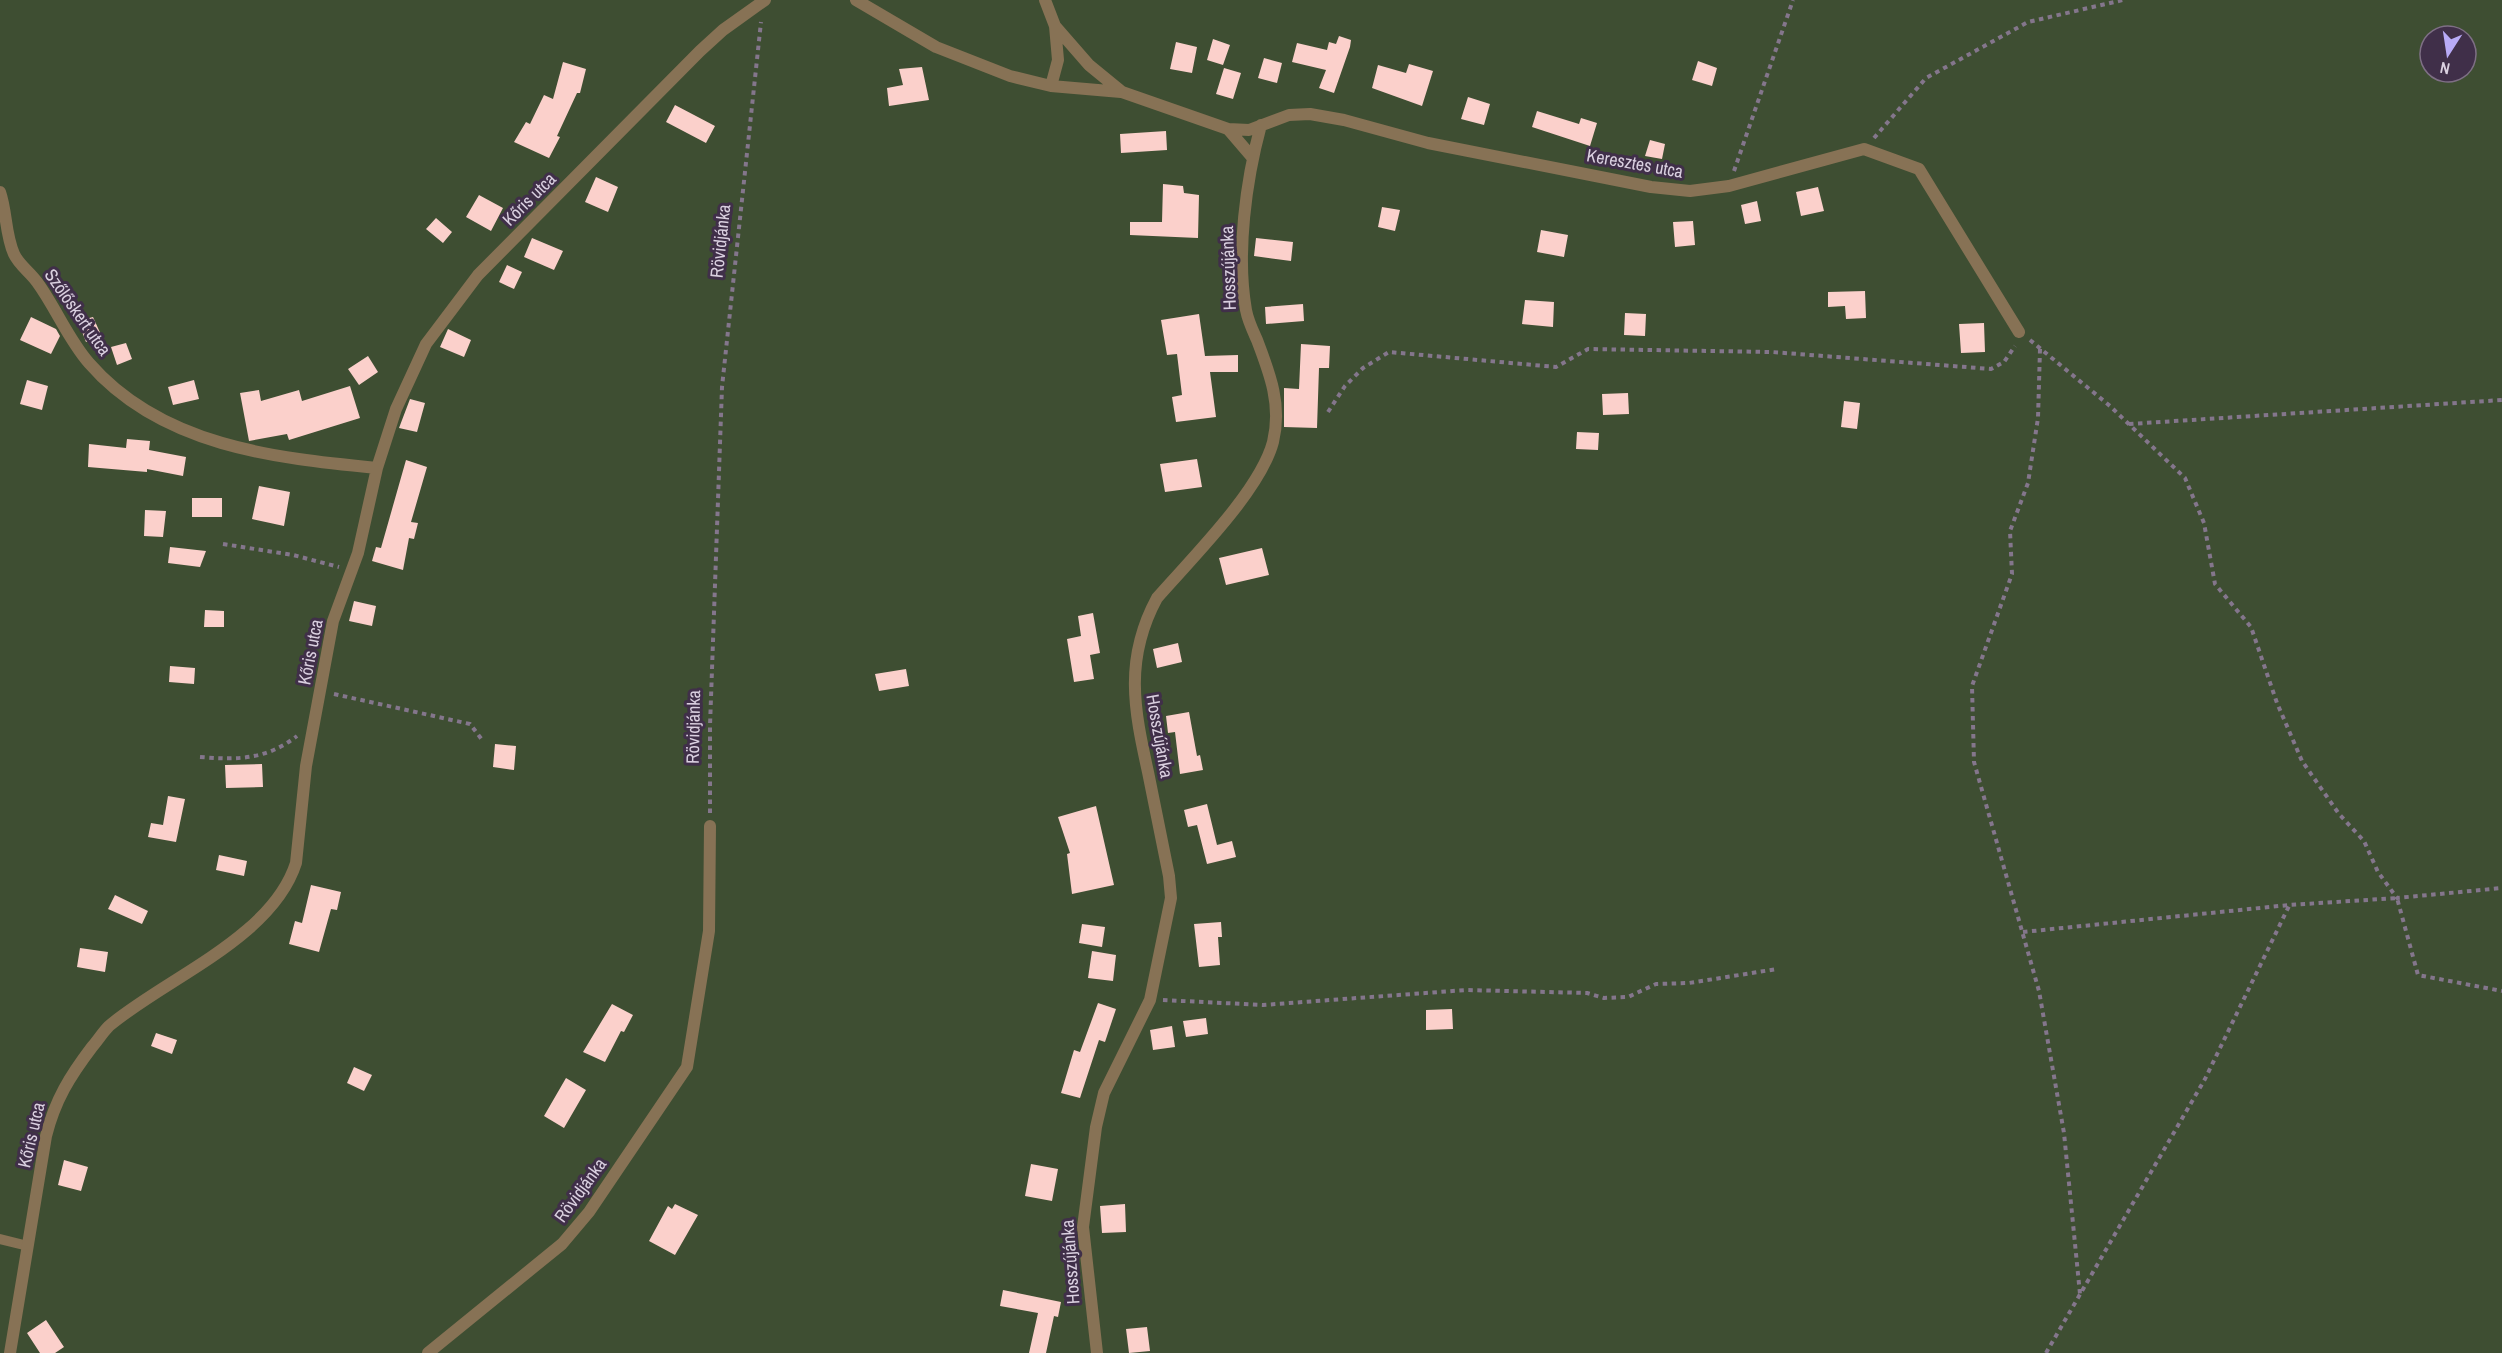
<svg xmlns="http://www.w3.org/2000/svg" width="2502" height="1353" viewBox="0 0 2502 1353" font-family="'Archivo Narrow',sans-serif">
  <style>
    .green { fill: #3e4e32; fill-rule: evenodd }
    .building { fill: #fbd0cb }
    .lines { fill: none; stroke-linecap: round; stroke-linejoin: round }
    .path { stroke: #84768c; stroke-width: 4; stroke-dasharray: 4.5 4.5; stroke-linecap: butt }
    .lane { stroke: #877255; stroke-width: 10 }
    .street { stroke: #877255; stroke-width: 12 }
    .labels { text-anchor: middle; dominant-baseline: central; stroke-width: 6; stroke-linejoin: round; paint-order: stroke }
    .street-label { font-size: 18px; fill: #dad0e0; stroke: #402f49 }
  </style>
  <rect width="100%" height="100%" fill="#402f49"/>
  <path class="green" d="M0 0H2502V1353H0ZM2430 36H2466V72H2430Z"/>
  <path class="building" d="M1339 36 1351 40 1350 47 1334 93 1319 88 1326 70 1292 62 1297 43 1327 50 1329 42 1336 44Z
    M1213 39 1230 45 1223 65 1207 60Z
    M1176 42 1197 47 1192 73 1170 69Z
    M1264 58 1282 63 1277 83 1258 78Z
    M1698 61 1717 68 1712 86 1692 80Z
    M563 62 586 69 580 93H577L557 136 560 137 549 158 514 142 526 122 530 124 544 95 553 99Z
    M1409 64 1433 71 1422 106 1372 88 1378 65 1406 73Z
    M922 67 929 100 889 106 887 88 903 85 899 69Z
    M1224 68 1241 73 1233 99 1216 94Z
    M1468 97 1490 104 1484 125 1461 119Z
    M675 105 715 126 706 143 666 122Z
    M1537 111 1579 124 1581 118 1597 123 1590 146 1532 127Z
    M1166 131 1167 150 1121 153 1120 134Z
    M1650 140 1665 144 1662 159 1645 156Z
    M596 177 618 187 608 212 585 202Z
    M1163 184 1183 186 1184 193 1199 195 1198 238 1130 235V222H1162Z
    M1818 187 1824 211 1801 216 1796 192Z
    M479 195 503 208 491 231 466 217Z
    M1757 201 1761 221 1745 224 1741 205Z
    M1382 207 1400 210 1395 231 1378 227Z
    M436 218 452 232 443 243 426 229Z
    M1693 221 1695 245 1675 247 1673 222Z
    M1541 230 1568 235 1564 257 1537 252Z
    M532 238 563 251 554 270 524 257Z
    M1256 238 1293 242 1291 261 1254 256Z
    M507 265 522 272 514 289 499 282Z
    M1865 291 1866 318 1846 319 1845 306 1828 307V292Z
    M1525 300 1554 302 1553 327 1522 324Z
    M1303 304 1304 321 1266 324 1265 307Z
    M1625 313 1646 314 1645 336 1624 335Z
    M1199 314 1205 356 1238 355V372H1210L1216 417 1176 422 1172 397 1182 395 1177 354 1167 355 1161 320Z
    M31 317 56 329 60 336 51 354 20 340Z
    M93 317 102 337 86 342 78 321Z
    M1984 323 1985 352 1961 353 1959 324Z
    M448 329 471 340 464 357 440 347Z
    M126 343 132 359 117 365 111 347Z
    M1301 344 1330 346 1329 368H1319L1317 428 1284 427V388L1299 389Z
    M368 356 378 372 359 385 348 369Z
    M27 380 48 386 42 410 20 404Z
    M194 380 199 399 173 405 168 387Z
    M350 386 360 418 289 440 287 434 249 441 240 393 259 390 261 401 299 390 302 401Z
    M1628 393 1629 414 1603 415 1602 394Z
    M410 399 425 403 417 432 399 428Z
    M1844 401 1860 403 1857 429 1841 427Z
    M1577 432 1599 433 1598 450 1576 449Z
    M127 439 150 441 149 450 186 457 183 476 147 469V472L88 467 89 444 126 448Z
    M1197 459 1202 487 1165 492 1160 464Z
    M406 460 427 467 411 522 418 523 414 539 409 538 403 570 372 561 376 547 381 548Z
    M259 486 290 492 284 526 252 519Z
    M192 498H222V517H192Z
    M145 510 166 511 163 537 144 536Z
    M170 547 206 551 200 567 168 563Z
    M1262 548 1269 575 1226 585 1219 558Z
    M354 601 376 606 372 626 349 621Z
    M205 610 224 611V627H204Z
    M1093 613 1100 653 1090 655 1094 679 1074 682 1067 639 1081 636 1078 616Z
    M1178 643 1182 662 1157 668 1153 649Z
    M170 666 195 668 194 684 169 682Z
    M906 669 909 686 879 691 875 674Z
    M1189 712 1197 756 1200 755 1203 770 1180 774 1175 732 1168 733 1166 716Z
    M495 744 516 746 514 770 493 767Z
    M262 764 263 787 226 788 225 765Z
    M168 796 185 799 176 842 148 837 151 823 163 825Z
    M1207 804 1217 845 1232 841 1236 857 1207 864 1197 825 1188 827 1184 810Z
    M1096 806 1114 885 1072 894 1067 854 1070 853 1058 817Z
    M219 855 247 861 244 876 216 870Z
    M311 885 341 892 337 910 331 909 319 952 289 944 295 921 302 923Z
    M115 895 148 911 142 924 108 909Z
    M1221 922 1222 937H1218L1220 965 1199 967 1194 924Z
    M1082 924 1105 927 1102 947 1079 943Z
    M80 948 108 952 105 972 77 967Z
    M1092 951 1116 955 1113 981 1088 978Z
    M1098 1003 1116 1009 1105 1042 1099 1040 1080 1098 1061 1093 1074 1050 1080 1052Z
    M612 1004 633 1015 624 1032 621 1031 605 1062 583 1052Z
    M1452 1009 1453 1029 1426 1030V1010Z
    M1206 1018 1208 1034 1186 1037 1183 1021Z
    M1172 1026 1175 1047 1153 1050 1150 1030Z
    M156 1033 177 1040 172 1054 151 1046Z
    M354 1067 372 1075 364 1091 347 1083Z
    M566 1078 586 1090 564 1128 544 1116Z
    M64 1160 88 1167 81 1191 58 1185Z
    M1031 1164 1058 1169 1052 1201 1025 1196Z
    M675 1204 698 1215 675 1255 649 1241 668 1206 672 1209Z
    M1125 1204 1126 1232 1102 1233 1100 1206Z
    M1003 1290 1061 1302 1058 1317 1054 1316 1046 1353H1029L1038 1313 1000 1306Z
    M46 1320 64 1347 55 1353H40L27 1333Z
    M1147 1327 1150 1351 1129 1353 1126 1329Z"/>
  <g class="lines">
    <path class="path" d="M1874 138 1926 78 2028 22 2123 0
      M1734 171 1793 0
      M2030 340 2110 406 2185 478 2204 523 2215 584 2251 627 2277 703 2302 761 2339 814 2364 841 2378 872 2397 898 2502 888
      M2040 349 2038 418 2028 483 2010 531 2012 574 1972 686 1974 762 2039 991 2064 1133 2080 1294
      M1328 412 1345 386 1363 368 1389 352 1556 367 1588 349 1772 352 1991 369 2004 362 2015 346
      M2129 424 2502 400
      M223 544 293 555 339 567
      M334 694 470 724 483 741
      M200 757C237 760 266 760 297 736
      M710 813V726L722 387 761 22
      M2023 932 2289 905 2397 898 2418 975 2502 991
      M1163 1000 1263 1005 1466 990 1587 993 1604 998 1628 997 1656 984 1689 983 1777 969
      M2046 1353 2205 1079 2289 906"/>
    <path class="lane" d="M0 1239 28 1246"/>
    <path class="street" d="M856 0 936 47 1010 76 1051 86 1058 60 1055 26
      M1045 0 1055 26 1089 65 1122 92 1228 129 1252 157
      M1051 86 1121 92
      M1228 129 1249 130 1289 115 1310 114 1344 120 1428 143 1651 187 1690 191 1729 186 1864 149 1919 169 2019 332
      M0 192C7 212 5 234 14 254 19 265 30 272 37 282 56 308 68 339 89 363 161 446 274 458 377 468
      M10 1353 46 1136C55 1100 70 1076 92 1047 98 1040 103 1032 109 1026 166 978 272 938 296 863L306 766 333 621 358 553 377 468 396 409 426 344 478 275 700 51 723 30 765 0
      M428 1353 562 1244 589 1212 687 1067 709 931 710 826
      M1097 1353 1083 1227 1096 1127 1104 1093 1150 1000 1171 898 1169 876C1162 841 1155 807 1148 772 1134 709 1124 659 1157 598 1191 559 1260 491 1273 442 1282 405 1270 374 1257 340 1253 331 1248 321 1246 310 1236 254 1246 180 1261 125"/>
  </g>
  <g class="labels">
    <g class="street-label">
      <text transform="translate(1635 163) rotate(10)">Keresztes utca</text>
      <text transform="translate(529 199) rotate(-45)">Kőris utca</text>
      <text transform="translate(720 241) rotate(-84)">Rövidjánka</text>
      <text transform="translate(1228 268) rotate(-92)">Hosszújánka</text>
      <text transform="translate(78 312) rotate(55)">Szőlőskert utca</text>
      <text transform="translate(310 652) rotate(-79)">Kőris utca</text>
      <text transform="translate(693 727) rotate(-89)">Rövidjánka</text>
      <text transform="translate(1160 736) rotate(80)">Hosszújánka</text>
      <text transform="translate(31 1135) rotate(-77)">Kőris utca</text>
      <text transform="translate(580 1190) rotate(-54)">Rövidjánka</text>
      <text transform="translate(1070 1262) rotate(-94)">Hosszújánka</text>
    </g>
  </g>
  <g transform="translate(2448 54) rotate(192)"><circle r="28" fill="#402f49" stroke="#7e6f85" stroke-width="1.5"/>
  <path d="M0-4.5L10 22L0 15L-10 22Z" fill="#b9abf7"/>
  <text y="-9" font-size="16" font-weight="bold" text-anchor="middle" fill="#dad0e0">N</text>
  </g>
</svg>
